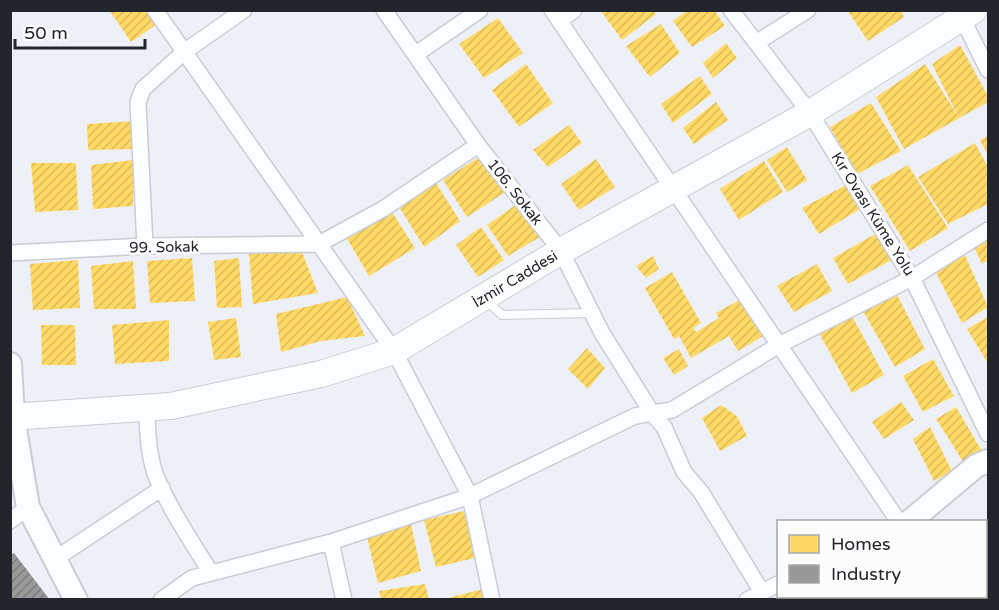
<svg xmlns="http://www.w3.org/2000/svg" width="999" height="610" viewBox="0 0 999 610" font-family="'Varela Round',sans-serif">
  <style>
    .homes { fill: url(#homes-hatch) }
    .industry { fill: url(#industry-hatch) }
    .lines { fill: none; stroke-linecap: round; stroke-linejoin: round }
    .lane-casing { stroke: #caccd3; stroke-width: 10 }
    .street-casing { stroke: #caccd3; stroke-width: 18 }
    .secondary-casing { stroke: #caccd3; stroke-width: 26 }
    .primary-casing { stroke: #caccd3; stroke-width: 28 }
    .lane { stroke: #fcfdfe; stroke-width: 8 }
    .street { stroke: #fcfdfe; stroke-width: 15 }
    .secondary { stroke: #fcfdfe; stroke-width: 22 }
    .primary { stroke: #fcfdfe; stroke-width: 26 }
    .labels { text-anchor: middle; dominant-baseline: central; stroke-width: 6; stroke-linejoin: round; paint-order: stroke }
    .street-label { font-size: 15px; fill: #22252b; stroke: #fcfcfc }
  </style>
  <defs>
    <pattern id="homes-hatch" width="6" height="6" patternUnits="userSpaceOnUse" patternTransform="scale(1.5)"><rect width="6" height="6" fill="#ffd966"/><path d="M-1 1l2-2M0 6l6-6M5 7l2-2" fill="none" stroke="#daba59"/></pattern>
    <pattern id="industry-hatch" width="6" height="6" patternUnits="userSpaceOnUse" patternTransform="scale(1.5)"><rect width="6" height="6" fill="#999"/><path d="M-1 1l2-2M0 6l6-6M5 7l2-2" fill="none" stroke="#7c7d7d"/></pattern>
  </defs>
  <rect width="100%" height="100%" fill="#eef0f8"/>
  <path class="homes" d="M109 10H148L157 24 131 42Z
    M600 10H653L656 14 622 40Z
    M688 10H714L725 26 692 47 673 21Z
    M847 10H900L904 17 868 41Z
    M498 18 523 53 484 78 459 44Z
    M661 24 680 53 650 77 626 46Z
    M726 43 737 58 713 78 703 63Z
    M960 45 988 96V102L904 149 876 97 925 64 958 116 932 64Z
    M526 64 553 103 519 127 492 90Z
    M700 76 712 94 673 123 661 104Z
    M716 102 728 120 694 144 683 128Z
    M871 103 901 151 857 174 830 127Z
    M135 121V149L88 150 87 124Z
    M569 125 582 143 548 167 533 150Z
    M988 136V156L980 140Z
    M975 143 988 167V204L948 224 918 177Z
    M787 147 807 180 787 192 767 160Z
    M484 154 510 189 467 217 443 180Z
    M596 159 615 187 579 210 561 184Z
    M133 160V206L93 209 91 165Z
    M764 161 783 192 739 220 720 189Z
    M31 163H76L78 210 35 212Z
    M908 165 948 228 910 251 870 186Z
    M436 183 460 221 424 247 398 205Z
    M846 185 860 209 819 234 802 208Z
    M517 204 540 237 508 256 487 225Z
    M390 209 415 248 369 276 346 237Z
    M481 227 504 260 478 277 456 245Z
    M877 233 893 259 848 284 833 258Z
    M988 234V260L982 264 972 243Z
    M302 252 318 293 253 304 249 254Z
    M965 255 988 307 962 323 935 271Z
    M653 256 659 269 646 278 636 266Z
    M192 258 195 301 150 303 147 261Z
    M239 258 242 307 217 308 214 261Z
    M78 260 80 308 33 310 30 264Z
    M133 261 136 309H94L91 266Z
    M817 264 832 291 794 312 777 286Z
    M672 272 701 323 693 328 696 332 719 318 716 313 741 299 763 336 738 351 729 336 691 358 679 336 674 339 645 288Z
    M896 293 925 349 895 367 863 311Z
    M347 297 365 336 321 341 281 352 276 314Z
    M851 314 884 375 852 393 819 333Z
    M988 317V364L967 329Z
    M236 318 241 357 214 360 208 322Z
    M169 320V361L115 364 112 325Z
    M41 325H75L76 365H42Z
    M587 348 605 368 588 389 568 369Z
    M679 349 688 366 674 375 663 358Z
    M933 359 954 396 923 412 903 376Z
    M901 402 914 420 884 439 872 422Z
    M721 405 737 416 747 436 720 451 702 418Z
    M956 407 983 453 964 463 936 419Z
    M930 427 952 471 934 481 913 439Z
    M464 511 475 558 436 567 424 520Z
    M411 524 421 571 378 583 366 533Z
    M425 584 429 600H381L379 591Z
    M483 589 484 600H445L444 599Z
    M897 596H928L924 600H899Z"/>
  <path class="industry" d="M14 553 50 600H10V556Z"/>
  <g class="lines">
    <defs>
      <path id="lane" d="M486 300 502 315 593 313"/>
      <path id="street" d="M155 10 394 351 470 496 492 600
        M384 10 478 145 561 251 602 333 652 413 664 427 684 472 701 492 762 592
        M552 10 899 522
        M731 10 810 113 912 278 988 434
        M958 10 988 70
        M560 21 574 10
        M756 43 808 10
        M416 54 480 10
        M145 246 138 102 143 89 184 52 244 10
        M10 253 145 246 319 244 383 209 478 145
        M147 408C147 430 148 455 156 476 170 510 192 542 211 573
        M10 521 28 507
        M331 542 344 600
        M55 559 162 488
        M161 600 192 578 331 542 470 496 635 416 672 410 779 345 912 278 988 230
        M747 600 778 584
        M982 600 985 596"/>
      <path id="secondary" d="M10 364 13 417 28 507 76 600
        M909 522 976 466 988 461
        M817 600 820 596"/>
      <path id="primary" d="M10 417 171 406 321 374 394 351 561 251 810 113 974 10"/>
    </defs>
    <use href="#lane" class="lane-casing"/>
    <use href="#street" class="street-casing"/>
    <use href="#secondary" class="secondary-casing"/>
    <use href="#primary" class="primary-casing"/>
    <use href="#lane" class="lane"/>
    <use href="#street" class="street"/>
    <use href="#secondary" class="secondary"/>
    <use href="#primary" class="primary"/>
  </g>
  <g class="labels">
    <g class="street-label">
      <text transform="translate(515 192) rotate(52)">106. Sokak</text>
      <text transform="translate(873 214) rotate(58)">Kır Ovası Küme Yolu</text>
      <text transform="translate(164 247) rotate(-1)">99. Sokak</text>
      <text transform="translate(515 279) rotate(-31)">İzmir Caddesi</text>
    </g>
  </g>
  <rect width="999" height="610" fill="none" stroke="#22252b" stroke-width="24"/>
  <rect x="777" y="520" width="210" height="78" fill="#fcfcfc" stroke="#a5a6a8" stroke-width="1.5"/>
  <rect x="789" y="535" width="30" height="18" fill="#ffd966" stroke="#a5a6a8" stroke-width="1.5"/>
  <text x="831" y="550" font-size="18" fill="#22252b">Homes</text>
  <rect x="789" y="565" width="30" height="18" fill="#999999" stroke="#a5a6a8" stroke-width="1.5"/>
  <text x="831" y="580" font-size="18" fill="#22252b">Industry</text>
  <path d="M15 39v9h130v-9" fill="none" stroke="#22252b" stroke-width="3"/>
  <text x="24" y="39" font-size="18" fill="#22252b" stroke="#fcfcfc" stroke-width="4.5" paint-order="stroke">50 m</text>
</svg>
